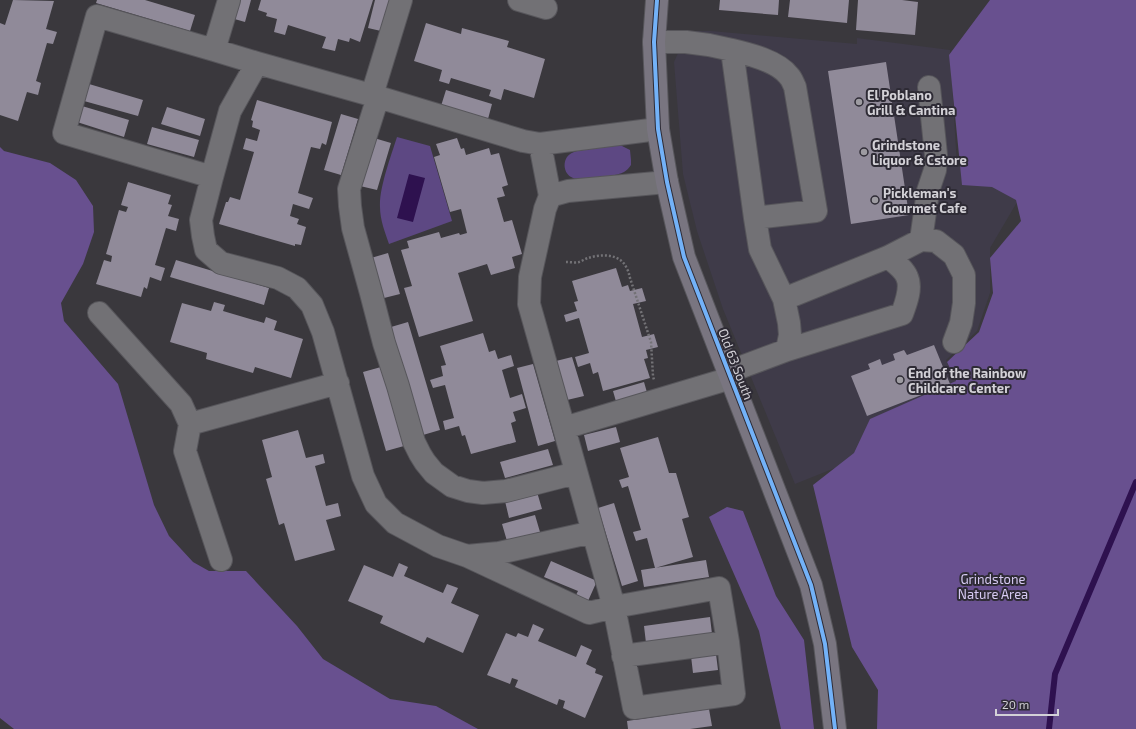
<svg xmlns="http://www.w3.org/2000/svg" width="1136" height="729" viewBox="0 0 1136 729" font-family="'Exo 2',sans-serif">
  <style>
    .built { fill: #3f3b49 }
    .green { fill: #5d4883 }
    .forest { fill: #68508f }
    .water { fill: #2e114f }
    .lines { fill: none; stroke-linecap: round; stroke-linejoin: round }
    .stream { stroke: #2e114f; stroke-width: 6 }
    .building { fill: #908a99 }
    .minor-casing { stroke: #57565b; stroke-width: 24 }
    .major-casing { stroke: #57565b; stroke-width: 24 }
    .path { stroke: #737276; stroke-width: 2.5; stroke-dasharray: 2 2; stroke-linecap: butt }
    .minor { stroke: #727175; stroke-width: 22 }
    .major { stroke: #797580; stroke-width: 22 }
    .cycleway-casing { stroke: #2e2b35; stroke-width: 6 }
    .cycleway { stroke: #73b2f8; stroke-width: 4 }
    .poi-dot { fill: #9d9ba1; stroke: #2e2b35; stroke-width: 1.5 }
    .labels { text-anchor: middle; dominant-baseline: central; stroke-width: 4; stroke-linejoin: round; paint-order: stroke }
    .poi-label { font-size: 13px; font-weight: bold; fill: #d3d1d7; stroke: #2e2b35; text-anchor: start }
    .street-label { font-size: 13px; fill: #d3d1d7; stroke: #2e2b35 }
    .park-label { font-size: 13px; fill: #d7caf3; stroke: #2e2b35 }
  </style>
  <rect width="100%" height="100%" fill="#3a383d"/>
  <path class="built" d="M688 31H711L857 44V38L950 50 957 166 995 179 1020 197 990 248V293L977 331 946 360 970 414 795 484 723 309 697 231 683 174 674 62Z"/>
  <path class="green" d="M397 137 430 146 452 221 389 244C385 232 380 220 380 207 379 188 391 156 397 137Z
    M616 145H620L630 150 631 160V165C629 168 627 170 624 172 618 176 580 181 573 178 565 175 562 165 567 157 569 154 573 152 577 151Z"/>
  <path class="forest" d="M990 0H1136V729H877L878 690 852 647 813 485 854 453 870 419 956 381 947 362 979 332 993 293 990 258 1021 221 1016 200 992 187 962 185 949 55Z
    M0 147 4 151 50 163 76 180 93 206 94 232 83 264 61 303 64 321 118 384 154 505 169 536 193 562 209 571H246L297 626 323 659 390 699 436 706 478 729H14L0 718Z
    M727 507 743 511 776 596 804 640 814 729H781L759 631 709 517Z"/>
  <path class="water" d="M409 174 425 178 413 222 397 218Z"/>
  <g class="lines">
    <path class="stream" d="M1049 729 1055 674 1136 482"/>
  </g>
  <path class="building" d="M13 0 54 1 46 29 57 32 53 44 47 43 36 81 41 83 38 95 27 92 18 121 0 115V23L5 25Z
    M97 0H145L195 15 190 31 96 3Z
    M236 0H251L245 22 231 18Z
    M261 0H373L360 42 350 38 349 42 338 39 335 51 322 48 326 37 288 25 285 35 274 32 277 19 266 16 267 13 258 10Z
    M375 0H390L381 31 368 28Z
    M720 0H779L778 15 719 10Z
    M790 0H849L847 23 788 17Z
    M858 0H902L918 2 915 35 856 30Z
    M426 23 461 34 462 28 509 41 507 47 545 59 534 98 504 89 501 100 489 96 491 90 451 78 449 84 439 81 442 70 414 61Z
    M886 62 909 215 851 224 828 71Z
    M89 84 143 100 138 116 84 101Z
    M446 90 492 104 488 119 441 106Z
    M257 100 332 122 326 145 322 143 320 149 311 147 298 193 313 198 309 209 293 204 290 216 299 219 297 224 306 227 301 245 295 244V246L219 224 226 202H228L230 197 240 200 254 152 243 149 246 138 257 141 260 130 252 127 253 121 251 120Z
    M82 106 129 120 124 137 77 122Z
    M167 107 205 119 200 136 161 124Z
    M341 114 358 119 341 175 324 170Z
    M152 127 199 140 194 157 147 144Z
    M374 138 391 143 377 190 360 186Z
    M457 138 461 149 464 148 466 155 489 148 491 155 499 153 508 185 502 187 505 196 497 198 504 222 512 220 522 254 512 257 515 268 491 275 487 264 458 273 473 321 419 337 404 288 412 286 401 250 409 248 407 241 439 232 441 238 459 233 460 235 467 233 461 209 450 212 434 157 440 155 436 144Z
    M128 182 171 195 168 204 172 205 168 216 179 219 176 231 166 228 155 265 165 268 161 281 150 277 147 289 144 287 141 297 96 284 104 260 111 262 112 256 106 254 119 210 126 212 128 207 121 205Z
    M388 253 400 294 384 298 371 258Z
    M176 260 269 288 264 305 170 277Z
    M616 268 622 287 628 285 630 291 642 288 646 301 633 304 642 337 654 334 658 347 646 350 648 358 644 359 650 378 603 391 598 372 593 374 590 363 578 367 575 357 589 353 579 318 566 322 564 315 577 311 574 302 578 301 572 281Z
    M214 302 225 305 223 311 264 323 266 317 277 321 274 330 303 339 291 378 255 367 253 373 206 359 207 353 170 342 182 303 211 311Z
    M408 322 440 430 423 435 391 327Z
    M483 333 489 352 495 350 498 359 511 355 514 366 502 370 510 398 522 394 526 408 513 412 516 421 511 423 516 442 471 454 465 435 462 436 459 426 445 430 443 421 454 418 445 385 433 388 430 380 443 376 441 366 446 365 440 346Z
    M934 345 950 384 867 416 851 376 870 369 868 364 880 359 882 365 895 360 893 354 904 350 907 355Z
    M572 357 584 396 567 400 556 361Z
    M533 364 555 441 538 446 517 368Z
    M381 367 404 446 386 451 363 372Z
    M644 382 648 396 617 405 613 391Z
    M616 427 620 442 588 451 584 435Z
    M298 430 306 458 323 454 325 463 315 466 326 506 338 503 341 516 326 520 335 550 295 561 284 523 279 525 266 479 272 477 262 440Z
    M658 437 669 473H676L689 517 682 519 693 557 655 568 647 538 636 541 633 532 641 530 628 486 622 488 619 480 629 477 620 448Z
    M548 449 553 465 505 478 500 462Z
    M537 492 542 509 509 518 505 501Z
    M614 503 638 581 622 586 598 508Z
    M535 515 540 532 507 541 502 524Z
    M706 560 709 577 644 587 641 570Z
    M551 561 597 581 588 601 576 595 578 591 544 577Z
    M399 563 408 567 404 576 443 593 447 584 458 588 451 603 479 615 463 653 427 637 424 643 380 623 383 616 348 601 364 565 393 577Z
    M710 617 712 634 646 643 644 626Z
    M533 624 544 629 538 641 576 657 581 645 592 650 586 664 596 669 595 673 603 676 585 718 563 708 565 701 559 699 557 705 515 687 518 680 512 678 510 684 487 675 506 633 516 637 518 633 528 637Z
    M716 654 718 670 693 673 691 656Z
    M709 709 712 726 690 729H628L627 721Z"/>
  <g class="lines">
    <defs>
      <path id="minor" d="M519 0 546 8
        M654 42H686L709 45 732 50 755 218 760 249 784 299 789 323 790 335 787 350 728 372
        M214 50 229 0
        M732 50C749 54 778 61 789 76 792 79 793 83 795 87L816 211 755 218
        M257 63 230 111 212 177 64 133 97 16 214 50 257 63 378 97 523 141 540 144 658 129
        M372 95 401 0
        M378 97 349 189 350 206 353 228 371 293 384 343 398 386 414 442 420 454 425 462 434 473 452 486 468 491 483 493 506 491 576 473
        M540 144 550 196 545 209 530 277 529 304 564 428
        M212 177 201 220 203 236 206 250 221 263 278 278 297 288 312 305 323 332 363 476 376 504 395 523 438 546 467 556 499 553 593 532
        M550 196 568 191 667 182
        M921 240 928 191 935 170 936 155 929 87
        M784 299 888 257 921 240 936 241 954 255 964 275V303L961 323 954 342
        M99 313 181 404 190 424
        M787 350 902 314C906 303 912 288 907 277 904 269 894 262 888 257
        M467 556 589 613 614 607 719 588 728 642 734 694 634 708 614 607 564 428 731 378
        M221 560 185 451 190 424 338 383
        M623 656 728 642"/>
      <path id="major" d="M657 0 654 42 658 129 667 182 684 257 811 585 825 644 835 729"/>
    </defs>
    <use href="#minor" class="minor-casing"/>
    <use href="#major" class="major-casing"/>
    <path class="path" d="M566 262C570 262 575 263 579 262 582 261 585 259 588 258 601 254 621 253 627 269 629 272 629 275 630 278L651 342 653 376 654 380"/>
    <use href="#minor" class="minor"/>
    <use href="#major" class="major"/>
    <defs>
      <path id="cycleway" d="M657 0 654 42 658 129 667 182 684 257 811 585 825 644 835 729"/>
    </defs>
    <use href="#cycleway" class="cycleway-casing"/>
    <use href="#cycleway" class="cycleway"/>
  </g>
  <g class="poi-dot">
    <circle cx="859" cy="102" r="4"/>
    <circle cx="864" cy="152" r="4"/>
    <circle cx="875" cy="200" r="4"/>
    <circle cx="900" cy="380" r="4"/>
  </g>
  <g class="labels">
    <g class="poi-label">
      <text x="867" y="95">El Poblano<tspan x="867" dy="15">Grill &amp; Cantina</tspan></text>
      <text x="872" y="145">Grindstone<tspan x="872" dy="15">Liquor &amp; Cstore</tspan></text>
      <text x="883" y="193">Pickleman's<tspan x="883" dy="15">Gourmet Cafe</tspan></text>
      <text x="908" y="373">End of the Rainbow<tspan x="908" dy="15">Childcare Center</tspan></text>
    </g>
    <g class="street-label">
      <text transform="translate(736 364) rotate(69)">Old 63 South</text>
    </g>
    <g class="park-label">
      <text x="993" y="579">Grindstone<tspan x="993" dy="15">Nature Area</tspan></text>
    </g>
  </g>
  <path d="M996 709v6h62v-6" fill="none" stroke="#d3d1d7" stroke-width="2"/>
  <text x="1002" y="709" font-size="12" fill="#d3d1d7" stroke="#2e2b35" stroke-width="3" paint-order="stroke">20 m</text>
</svg>
